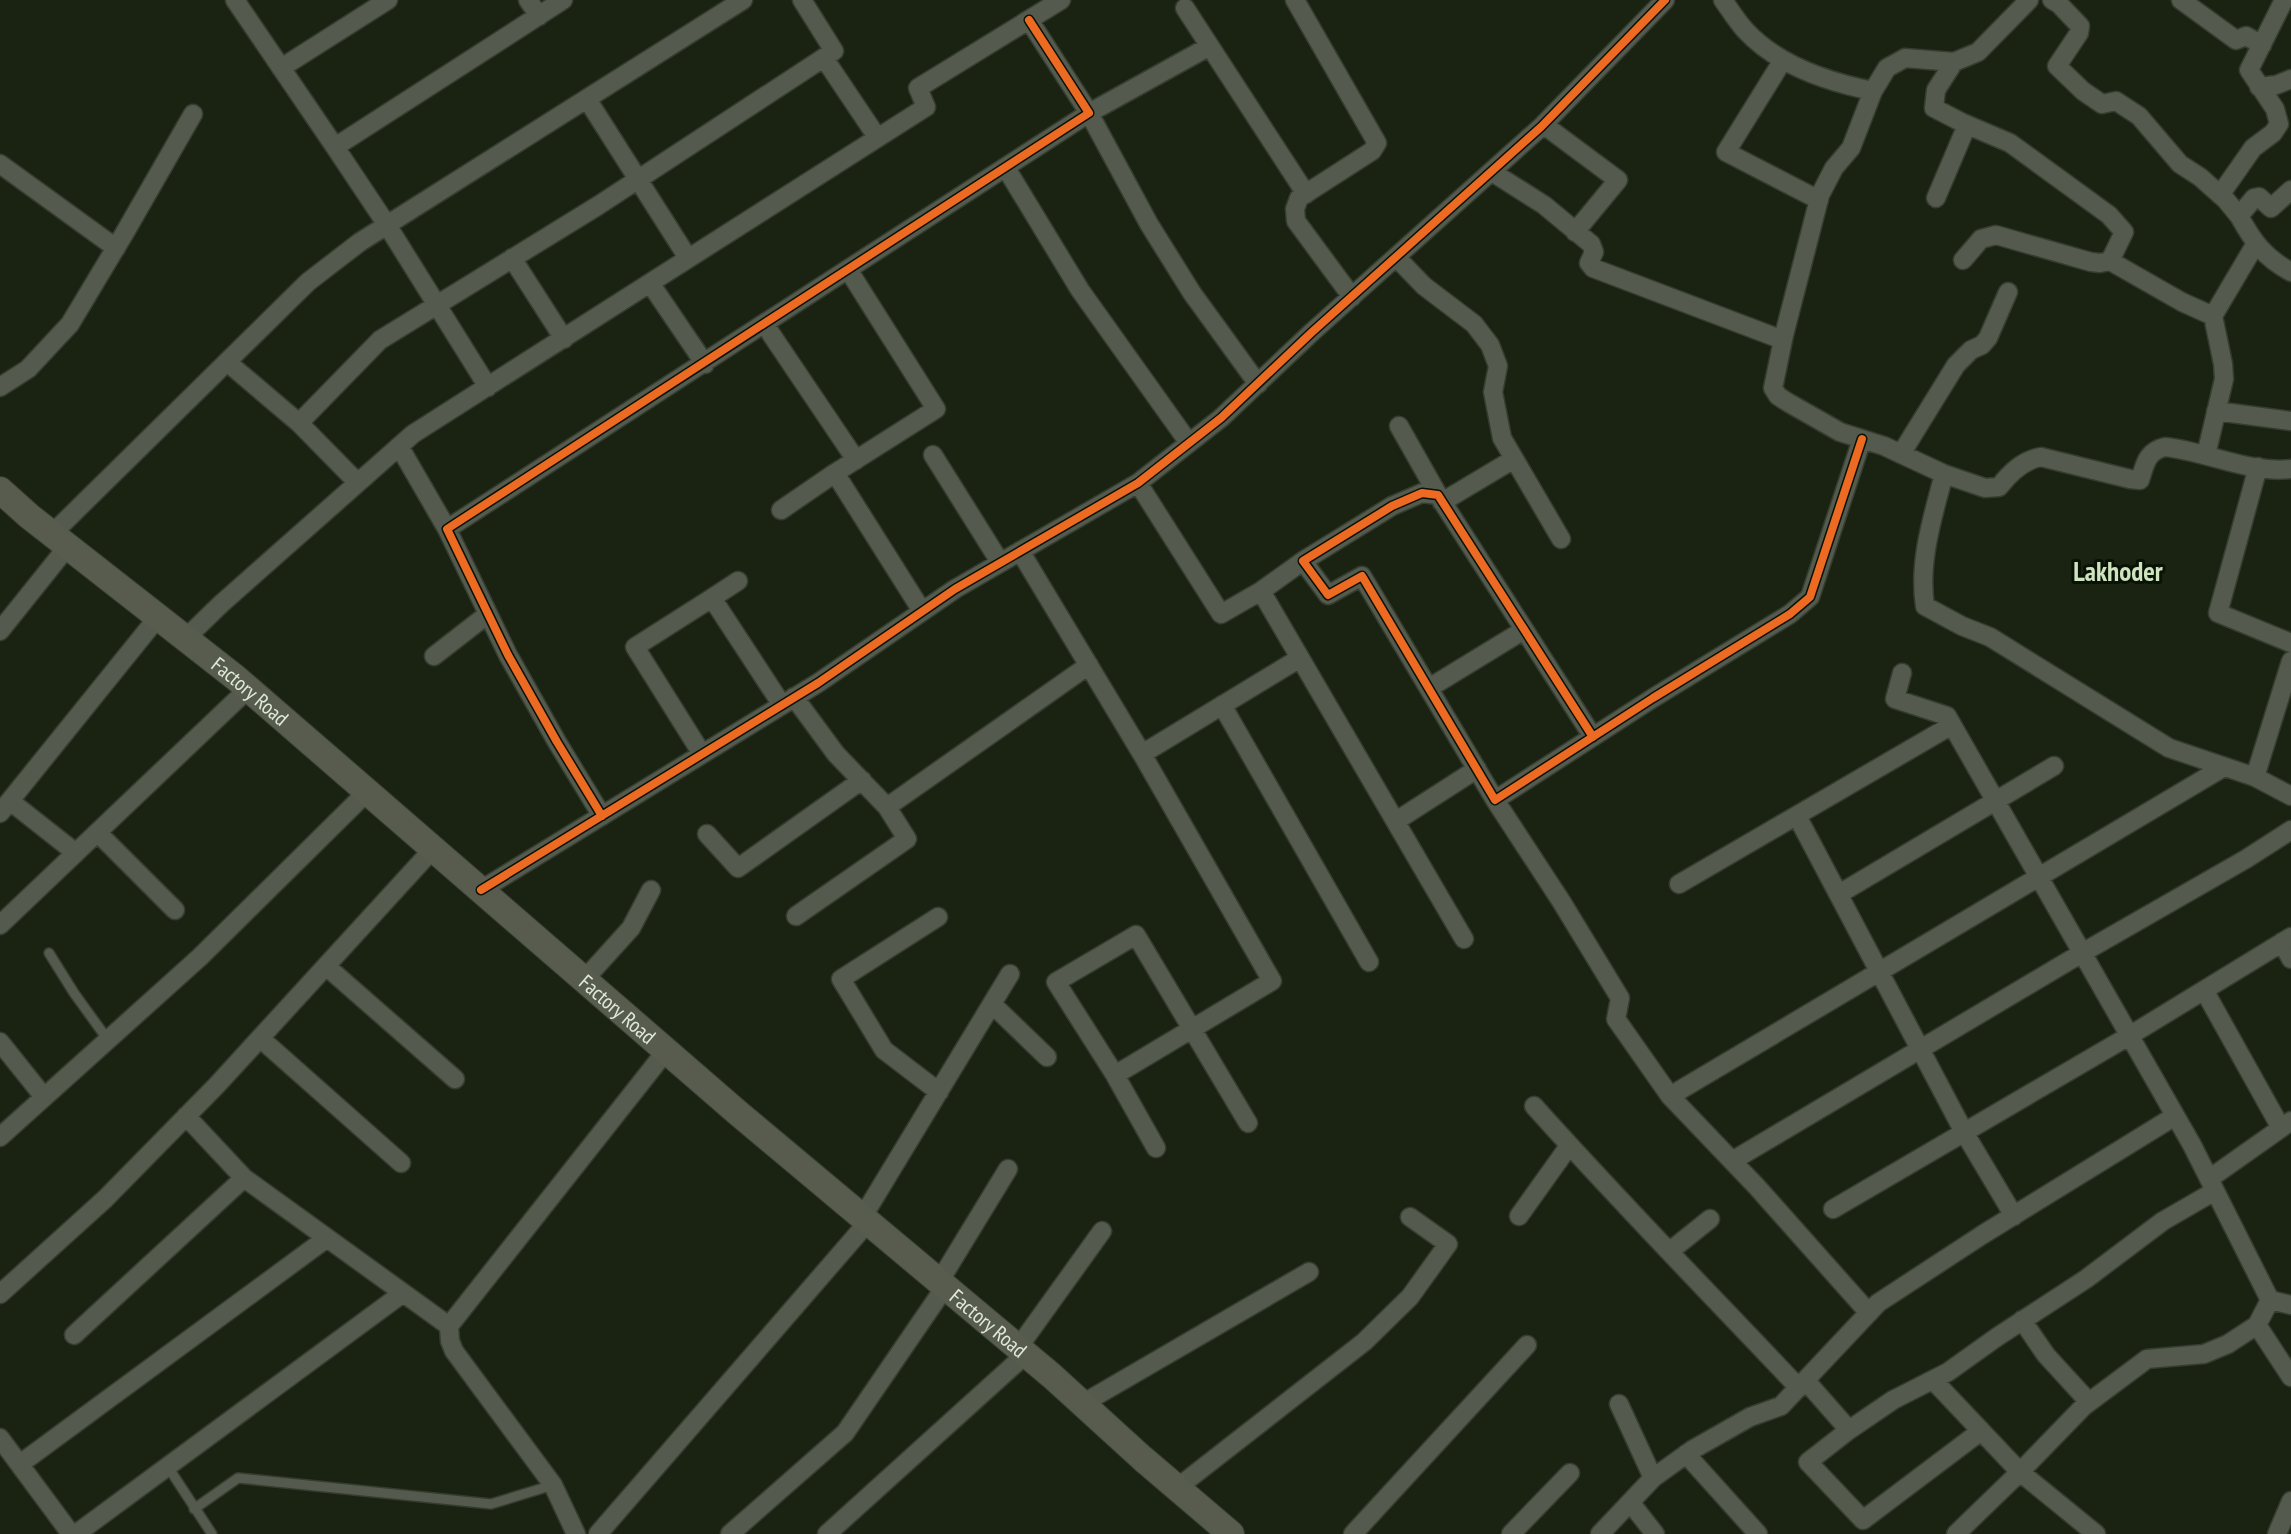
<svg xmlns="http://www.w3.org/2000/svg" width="2291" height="1534" viewBox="0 0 2291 1534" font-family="'PT Sans Narrow',sans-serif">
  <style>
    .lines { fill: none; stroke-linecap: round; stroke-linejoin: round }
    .lane-casing { stroke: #353d30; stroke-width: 12 }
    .street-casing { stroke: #353d30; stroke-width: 21 }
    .secondary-casing { stroke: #353d30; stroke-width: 28 }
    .lane { stroke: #545b4e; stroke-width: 9 }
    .street { stroke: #545b4e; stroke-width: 18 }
    .secondary { stroke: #575c4e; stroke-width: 26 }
    .cycleway-casing { stroke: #0a1105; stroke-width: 11 }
    .cycleway { stroke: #ed6a23; stroke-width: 8 }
    .labels { text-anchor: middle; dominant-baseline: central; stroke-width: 6; stroke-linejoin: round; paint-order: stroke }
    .street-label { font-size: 21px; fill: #dfead7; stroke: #0a1105 }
    .district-label { font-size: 27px; font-weight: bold; fill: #cee4be; stroke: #0a1105 }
  </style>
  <rect width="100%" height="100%" fill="#1a2312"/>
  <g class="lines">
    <defs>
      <path id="lane" d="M49 953 74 993 108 1040
        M168 1467 212 1534
        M194 1509 238 1478 491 1504 553 1485"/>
      <path id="street" d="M235 0 335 147
        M528 0 539 16
        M1295 0 1377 143 1372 151 1299 198 1295 209 1296 221 1352 297
        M1723 0C1730 10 1737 21 1745 30 1777 65 1828 82 1873 91
        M2029 0 1978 52 1954 62 1905 58 1887 68 1873 91 1851 148 1834 168 1820 195 1784 335 1773 388 1778 396 1789 403 1840 432 1884 446 1944 474 1985 488 1999 487C2010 473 2023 460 2041 457L2130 479 2140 480C2145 464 2147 451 2165 447 2205 451 2251 474 2291 469
        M2052 0 2059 4 2080 26 2079 33 2057 66 2083 91 2102 104 2116 101 2139 116 2180 164 2200 177 2226 200 2239 216
        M2181 0 2236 40 2246 36 2262 45
        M1185 8 1306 194
        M1210 46 1089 113 1149 224 1192 293 1258 384
        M824 58 877 137
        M1783 60 1726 152 1819 200
        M1954 62 1936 90 1934 108 1963 123 2010 143 2109 215 2124 232 2110 261 2182 302 2213 316
        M281 68 388 0
        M2259 87 2276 85 2291 79
        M587 99 688 258
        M1544 125 1618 180 1575 232
        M0 164 116 248
        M1006 168 1080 290 1189 443
        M1492 172 1544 205 1591 244 1594 252 1589 263 1593 268 1783 340
        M2291 190 2271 208 2259 197 2254 198 2239 216C2254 243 2264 257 2291 272
        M2220 195 2253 148 2273 133 2279 124 2275 109 2249 70 2284 0
        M1936 198 1967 125
        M1396 257 1424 286 1474 324 1490 345 1498 366 1493 392 1502 438 1561 539
        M512 258 564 339
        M1963 260 1981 239 1996 235 2091 262 2100 263 2110 261
        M650 283 705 364
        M765 325 856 460
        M227 362 299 423 380 340 599 205 834 51 802 0
        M0 387 28 369 70 324 124 234 193 114
        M488 387 387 225 335 147 563 0
        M2216 411 2291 421
        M299 423 357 482
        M1399 426 1438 495
        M399 446 447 529
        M1901 454 1956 365 1971 350 1982 345 1988 338 2008 292
        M933 455 1000 562
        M2206 455 2224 379 2223 364 2213 316 2255 245
        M2258 467 2218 613 2291 643
        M835 473 936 409 849 271
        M1944 474C1933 516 1918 562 1925 606L1962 626 1990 637 2169 748 2255 777 2291 796
        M1138 483 1221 614 1261 591
        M1442 502 1514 459
        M781 510 835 473 922 611
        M52 534 308 282 360 242 743 0
        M1020 551 1142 754 1300 658
        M1303 561 1261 591 1464 939
        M712 598 738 581
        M0 631 68 546
        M185 639 221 604 413 434 926 107 918 88 1061 0
        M434 656 488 614
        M1902 673 1895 699 1947 716 2192 1145 2270 1300 2257 1325 2291 1377
        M1429 688 1524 630
        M794 697 836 754 887 807 1089 665
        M1222 705 1369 962
        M1593 737 1438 495 1422 493 1392 506 1303 561 1328 595 1362 576 1495 800 1653 698 1790 614 1810 597 1862 439
        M702 754 635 647 712 598 782 705
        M1142 754 1272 981 1115 1075 1156 1148
        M2255 777 2291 661
        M1495 800 1561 901 1620 998 1616 1019 1670 1096 1757 1187 1869 1313
        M10 801 76 853
        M0 813 158 617
        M602 816 557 742 508 655 447 529 1089 113 1029 20
        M1797 816 1964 1132 2014 1216
        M1396 821 1477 769
        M98 833 175 910
        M707 834 738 868 862 780
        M1679 884 1952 725
        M481 890 818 683 955 589 1138 483 1221 418 1311 333 1541 127 1665 0
        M1839 894 2054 766
        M796 916 907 839 887 807
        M938 917 841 979 884 1050 939 1092
        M0 925 248 689
        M2282 942 2291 959
        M326 966 455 1079
        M584 980 631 928 651 890
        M2204 990 2281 1128
        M992 1004 1047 1057
        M260 1038 401 1163
        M0 1042 44 1097
        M1115 1075 1056 982 1136 935 1248 1123
        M1670 1096 2224 767
        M1534 1106C1620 1202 1710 1294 1799 1388
        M186 1116 244 1178 449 1326
        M0 1137 200 957 367 792
        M1732 1161 2082 953 2246 859 2291 830
        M2209 1179 2291 1121
        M1833 1209 2129 1036 2291 937
        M1519 1216 1569 1146
        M862 1218 1010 974
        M1670 1251 1710 1219
        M939 1282 1008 1169
        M0 1294 105 1199 217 1085 433 849
        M2270 1300 2291 1305
        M2022 1320 2046 1355 2089 1402
        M74 1335 244 1178
        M1018 1348 1102 1231
        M1933 1380 2020 1472 2096 1534
        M1806 1381 1849 1430 1893 1400 1948 1372 1997 1337 2086 1279 2163 1221 2215 1191
        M1082 1404 1309 1272
        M1849 1430 1808 1462 1863 1520 1981 1431
        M0 1438 71 1534
        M1686 1454 1758 1534
        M20 1464 327 1238
        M1653 1478 1692 1450 1750 1417 1781 1406 1878 1303 1982 1235 2175 1116
        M1177 1488 1364 1342 1410 1297 1448 1244 1410 1217
        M1630 1502 1655 1534
        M76 1534 403 1293
        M576 1534 553 1485 454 1351 450 1341 449 1326 666 1051
        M598 1534 868 1222
        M730 1534 845 1433 945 1287
        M827 1534 1026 1354
        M1353 1534 1527 1345
        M1511 1534 1570 1473
        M1600 1534 1653 1478 1619 1404
        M1956 1534 2020 1472 2084 1406 2147 1359 2204 1354 2228 1344 2257 1325
        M2277 1534 2291 1501"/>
      <g id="secondary">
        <path id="s1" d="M0 490 29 516 236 678 738 1113 1052 1376 1142 1458 1231 1534"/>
      </g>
    </defs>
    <use href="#lane" class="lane-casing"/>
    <use href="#street" class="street-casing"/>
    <use href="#secondary" class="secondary-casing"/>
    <use href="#lane" class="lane"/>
    <use href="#street" class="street"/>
    <use href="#secondary" class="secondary"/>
    <defs>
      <path id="cycleway" d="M1593 737 1438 495 1422 493 1392 506 1303 561 1328 595 1362 576 1495 800 1653 698 1790 614 1810 597 1862 439
        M602 816 557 742 508 655 447 529 1089 113 1029 20
        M481 890 818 683 955 589 1138 483 1221 418 1311 333 1541 127 1665 0"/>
    </defs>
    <use href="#cycleway" class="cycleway-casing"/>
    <use href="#cycleway" class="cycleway"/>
  </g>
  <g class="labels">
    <g class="street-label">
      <text stroke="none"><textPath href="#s1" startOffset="321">Factory Road</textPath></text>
      <text stroke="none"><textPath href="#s1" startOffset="807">Factory Road</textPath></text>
      <text stroke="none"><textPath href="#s1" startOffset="1293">Factory Road</textPath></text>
    </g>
    <g class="district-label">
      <text x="2118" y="571">Lakhoder</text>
    </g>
  </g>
</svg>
